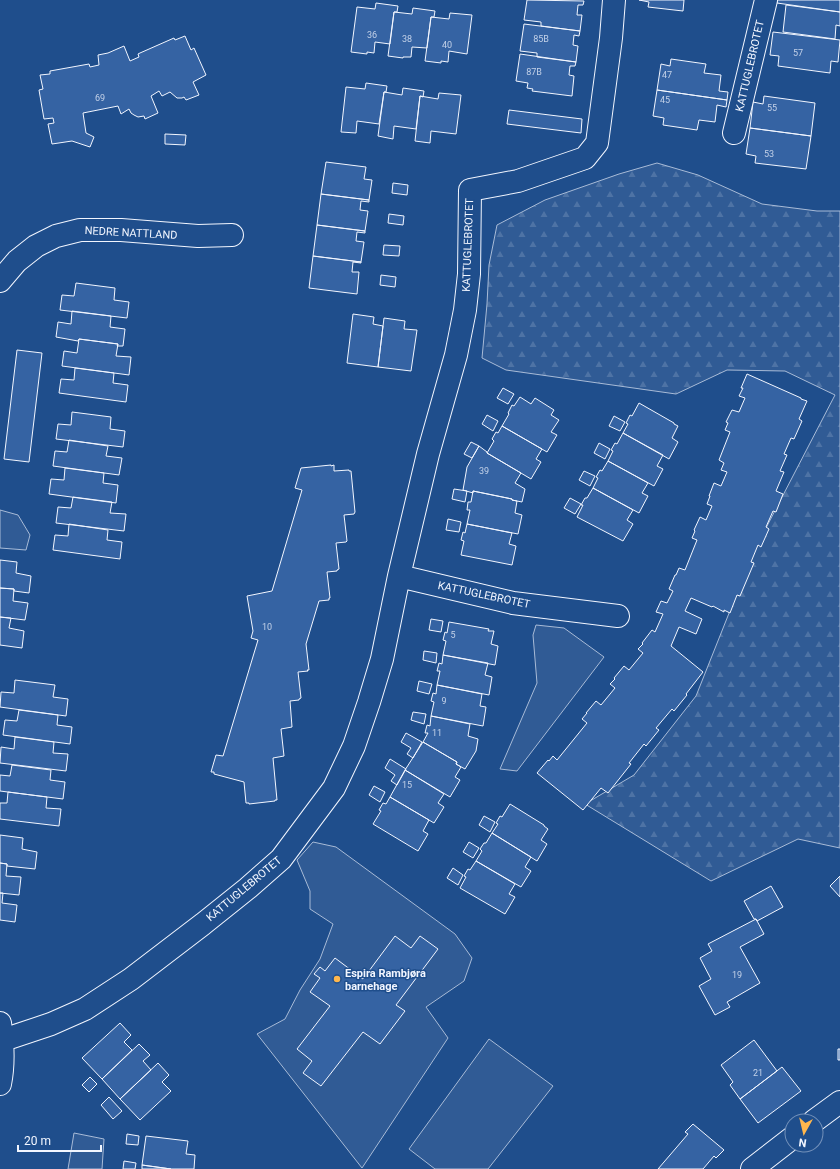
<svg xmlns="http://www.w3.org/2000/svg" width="840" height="1169" viewBox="0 0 840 1169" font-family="Roboto,sans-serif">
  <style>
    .built { fill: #305b95; stroke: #a8bbd7 }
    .forest { fill: url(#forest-firs); stroke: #a8bbd7 }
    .building { fill: #3563a3; stroke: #f2f6ff }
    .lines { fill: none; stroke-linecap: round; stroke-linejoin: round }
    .street-casing { stroke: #f2f6ff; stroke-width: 24 }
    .street { stroke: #1f4e8c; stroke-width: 22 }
    .poi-dot { fill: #ffb74d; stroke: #1f4e8c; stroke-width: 1.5 }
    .labels { text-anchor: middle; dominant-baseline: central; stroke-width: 3; stroke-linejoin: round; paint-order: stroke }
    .number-label { font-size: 9px; fill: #c3d1e8 }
    .street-label { font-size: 11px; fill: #f2f6ff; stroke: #1f4e8c }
    .poi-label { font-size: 11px; font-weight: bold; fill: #f2f6ff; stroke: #1f4e8c; text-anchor: start }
  </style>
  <defs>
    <pattern id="forest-firs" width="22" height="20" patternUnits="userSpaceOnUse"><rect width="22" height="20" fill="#305b95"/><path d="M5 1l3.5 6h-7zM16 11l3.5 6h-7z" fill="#4e73a5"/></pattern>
  </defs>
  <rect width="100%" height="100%" fill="#1f4e8c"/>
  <path class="built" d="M0 510 18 515 30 535 26 550 0 548Z
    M536 625 564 628 604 657 517 771 500 769 537 683 533 635Z
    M313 842 336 847 455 934 472 958 464 981 426 1007 448 1038 362 1168 257 1034 285 1019 300 990 320 959 333 924 310 909V891L297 860Z
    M489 1039 553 1086 488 1169H435L409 1149Z
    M74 1133 104 1139 102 1169H68Z"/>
  <path class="forest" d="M657 163 698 175 762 204 817 211H840V848L798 839 711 881 585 804 634 775 696 696 753 553 835 395 785 371 727 370 676 394 506 370 482 358 487 304 489 265 497 225 545 200 619 174Z"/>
  <path class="building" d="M527 0 584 1 583 5H578L577 15H582L580 31 541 26V22L524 20Z
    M639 0H684L683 11 648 7 649 2Z
    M777 0H840V12L777 3Z
    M376 3 398 6 397 12H394L390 44 375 42 374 53 367 52V54L351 52 357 7 375 9Z
    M786 5 840 12V26L836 25 835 39 783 32Z
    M413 8 435 11 434 17H431L427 48 412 47 411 57H403V58L388 56 394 12 412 14Z
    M450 13 472 15 467 54 449 51 448 62 441 61V63L425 61 431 17 449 19Z
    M524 24 580 31 579 36 574 35 573 45 578 46 576 62 537 57V53L520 51Z
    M773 32 840 40 838 62 831 61 830 73 778 66 779 56 770 55Z
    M185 36 191 50 194 48 206 75 193 82 199 95 186 100 184 97 182 98H177L170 92 162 96 159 91 151 96 158 113 145 119 144 116 138 117 134 115 131 113 129 109 121 114 118 106 83 113 86 133 94 137 90 147 72 141 52 144 48 124 54 123 53 118 44 119 39 90 43 89 40 75 50 74V71L89 64 90 67 99 65 98 55 108 53 124 46 130 61 139 57 138 54 140 53 174 38 175 40Z
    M520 54 576 62 575 66H570L569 75 574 76 572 96 532 91 533 89 527 88 528 83 516 81Z
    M671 59 706 64 704 73 721 75 719 91 728 92 727 100 657 90 661 64 670 66Z
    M366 83 387 86 386 92H384L379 124 357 121 356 133 341 132 346 87 365 89Z
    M403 88 424 91 423 97 420 96 416 129 394 126 393 139 378 136 384 92 402 95Z
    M657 90 727 100 726 107 717 105 715 122 699 120 697 130 663 125 664 118 653 116Z
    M439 93 461 95 456 134 431 131 430 143 415 141 420 96 438 99Z
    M764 96 815 103 811 136 750 128 753 102 763 104Z
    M509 110 582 119 581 133 507 124Z
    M750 128 811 136 806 169 755 163 756 156 746 154Z
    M165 134 186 135 185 145 165 144Z
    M326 162 366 167 364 179 372 180 369 200 321 194Z
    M393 183 408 185 407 195 392 193Z
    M321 194 369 200V202L361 201 360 210 368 211 365 231 317 225Z
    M389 214 404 216 403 225 388 223Z
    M317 225 365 231V233L357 232 356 241 364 242 361 262 313 256Z
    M384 245 400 246 399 256 383 255Z
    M313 256 361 262V263L353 262 352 272H359L357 294 309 288Z
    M381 275 396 277 395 287 380 285Z
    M76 283 115 288 114 300 129 302 127 318 60 310 62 295 74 296Z
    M72 311 111 316 110 327 125 329 123 346H117L118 344 79 339 78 341 56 337 58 322 71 324Z
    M353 314 374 317 373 324 383 326 378 367 347 363Z
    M384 318 405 321 404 329 417 330 411 371 378 367Z
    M79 339 118 344 116 356 131 357 129 375 62 366 64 351 77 353Z
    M17 350 42 353 29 462 4 459Z
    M75 368 114 373 113 383 128 385 126 402 59 393 61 379 74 380Z
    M747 374 801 398V399L807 401 799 419 802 421 794 439 791 438 784 454 787 455 780 471 784 472 776 491 783 494 776 512 773 511 766 527 769 529 761 547 758 545 751 562 754 563 740 596 737 595 730 613 724 610V612L713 606 712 607 691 598 685 611 702 619 696 634 679 627 671 646 703 672 686 694 687 695 674 711 672 709 656 728 659 730 646 746 644 744 629 763 631 764 608 793 601 788 583 810 537 773 548 760 549 761 553 756 557 760 587 723 582 719 587 713H586L596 701 601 705 615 688 610 684 615 679 614 678 624 666 629 670 643 653 638 649 643 644 642 643 652 630 655 632 663 614 656 612 661 601 667 603 673 591 669 589 675 575H676L679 568 685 570 697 540 692 538 695 531 694 530 700 517 706 520 712 506 707 504 710 496H709L714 483 721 486 727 472 721 470 724 463 719 460 730 432 725 430 728 423 726 422 732 410 739 412 745 398 739 396 743 388H741Z
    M503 388 514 394 508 404 497 398Z
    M520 397 531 404 535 398 554 410 551 415 559 420 551 432 557 435 547 452 502 426 509 414 508 413 512 405 514 406Z
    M639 403 674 423V424L678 426 672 438 678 442 669 459 623 433 628 424 626 423 630 415 632 416Z
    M72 412 111 417 110 429 125 431 123 447 56 439 58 424 71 425Z
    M487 415 498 421 493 431 482 424Z
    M614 416 625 422 620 431 609 426Z
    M502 426 542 449 536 459 541 462 531 479 487 453 494 441 492 439 496 432 498 433Z
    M623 433 663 455 657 466 663 469 654 486 608 461 613 451 611 450 615 443 617 444Z
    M69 440 108 446 106 456 122 458 119 475 53 466 55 451 67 452Z
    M471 442 479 446 472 458 464 454Z
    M599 443 610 449 605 459 594 453Z
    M479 446 487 452V453L521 473 515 483 525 489 522 502 512 500V499L473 491V493L463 490 467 467Z
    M608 461 648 483 642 493 648 496 639 513 593 488 598 478 596 477 600 470 602 471Z
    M331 465V466L334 465V471L349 470V471H351L355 512 354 514 344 515 347 541 346 542 336 543 339 569 337 570V571L327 572 330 598H329V600L319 601 306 644 309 670H307L308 671 298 672 301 698 299 699V700L290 701 292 727 281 729 284 756 273 758 277 800H275V801L249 804V803H246L244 782 214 774V772H211L216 755 223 756 258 640 251 638 253 631 247 596 272 591 302 490 295 488 301 468Z
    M65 468 104 473 103 483 118 485 116 503 49 494 51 479 64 480Z
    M584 471 595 476 590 486 579 480Z
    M593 488 633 510 627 520 633 524 623 541 577 517 583 505H581L585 498H587Z
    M454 489 467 491 465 502 452 499Z
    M473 491 512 499V500L517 501 515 513 522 515 518 534 467 524 470 510H467L468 502H471Z
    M73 497 112 502 110 513 126 514 124 531 56 523 58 507 71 508Z
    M570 498 581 504 575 514 564 508Z
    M448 519 461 522 459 532 446 530Z
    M69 524 108 530 107 540 122 542 120 559 53 550 55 535 68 536Z
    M467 524 512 533 509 544 516 546 512 565 461 555 464 541 461 540 463 532 465 533Z
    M0 560 17 562 16 573 31 576 29 593 14 591V589L0 588Z
    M0 588 14 589 13 601 28 603 25 620 0 617Z
    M0 617 11 618 9 628 24 631 22 648 0 645Z
    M431 619 443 621 441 632 429 630Z
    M449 622 489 629 488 631H494L491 644 498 646 495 665 443 655 446 641 443 640 445 632 447 633Z
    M424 651 437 653 436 663 423 660Z
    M443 655 488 663 485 675 492 677 489 695 437 685 440 671H437L439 663 442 664Z
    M15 680 55 685 53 697 68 699 66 716 0 707 1 692 14 693Z
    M419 681 432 684 429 694 417 691Z
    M437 685 482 694 480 706 486 707 483 726 431 716 434 702 431 701 433 693 436 694Z
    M19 710 58 715 57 725 72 727 70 744 3 735 5 720 17 721Z
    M413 712 426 714 424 724 411 720Z
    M431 716 470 724 468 736 478 739 476 751 465 769 456 764 457 762 423 742 428 733H425L427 725 430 726Z
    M406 733 422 742 413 758 407 754 411 748 401 742Z
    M15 737 54 742 53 753 68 754 66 771 0 763 1 747 14 749Z
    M423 742 457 762 456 764 461 767 455 777 460 780 450 797 405 770Z
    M390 759 406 769 397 785 391 781 395 775 385 768Z
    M12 765 51 770 50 780 65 782 63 799 0 791V775L10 776Z
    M405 770 444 794 438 803 444 807 434 823 390 797Z
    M374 786 385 792 380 802 369 795Z
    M8 792 47 797 46 808 61 809 59 826 0 819V803H7Z
    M390 797 429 820 423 831 428 834 418 851 373 824 381 811 379 810 383 803 386 804Z
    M510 804 544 825V826L548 829 541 840 547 844 537 861 492 833 498 824 496 823 500 816 502 817Z
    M484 816 495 822 490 832 479 825Z
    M492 833 531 857 525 867 531 871 521 887 476 861 482 851 480 849 484 843H486Z
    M0 835 23 838 22 849 37 852 35 869 7 866V864L0 863Z
    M469 842 479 848 473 858 463 852Z
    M476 861 515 884 509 894 515 897 505 914 460 888 466 877 464 876 468 869 470 870Z
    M0 863 7 864 6 876 21 877 19 895 0 893Z
    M453 868 463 875 458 885 447 878Z
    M840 876V897L830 886Z
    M771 886 783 907 757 921 756 919H754L744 901Z
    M0 893H3L2 903 17 905 15 922 0 920Z
    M756 919 764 934 740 947 760 983 727 1002 730 1007 715 1015 699 986 711 979 700 958 712 951 708 944Z
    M395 936 411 948 420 936 438 949 396 1005 405 1011 380 1044 363 1032 321 1086 303 1073 312 1061 297 1049 330 1006 310 992 320 978 314 974 320 967 325 971 335 958 363 979Z
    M120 1023 131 1035 124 1042 132 1050 102 1079 82 1058Z
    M754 1040 777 1071 740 1099 730 1085 733 1082 721 1065Z
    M139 1044 150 1055 143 1061 151 1070 120 1099 102 1079Z
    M838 1049H840V1060H838Z
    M158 1063 169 1075 162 1082 171 1091 140 1120 120 1099Z
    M782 1067 801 1091 758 1123 740 1099Z
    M90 1077 97 1084 89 1092 82 1085Z
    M109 1097 122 1111 113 1119 101 1105Z
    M693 1124 724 1150 716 1158 714 1156 703 1169H658L688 1134 685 1132Z
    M127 1134 139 1136 138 1145 126 1144Z
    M146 1136 188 1141 186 1154 195 1155 194 1169H171L142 1165Z
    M124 1161 136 1163 135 1169H123Z
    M142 1165 171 1169H142Z"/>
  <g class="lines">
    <defs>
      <path id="street" d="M734 133 766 0
        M0 281 17 261 36 246 56 236 80 230H121L198 236 232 235
        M399 576 513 603 618 616
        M0 1023C3 1043 4 1064 0 1084
        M3 1040 51 1024 85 1009 131 979 203 924 248 888 281 859 334 788 354 746 369 702 382 659 399 576 428 454 456 355 465 310 469 274 470 190 518 181 585 158 597 143 611 38 614 0
        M814 1121 840 1102
        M752 1169 792 1138"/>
    </defs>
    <use href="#street" class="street-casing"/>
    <use href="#street" class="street"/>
  </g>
  <circle class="poi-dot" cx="337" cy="979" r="4"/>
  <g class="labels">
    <g class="number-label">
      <text x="372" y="35">36</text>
      <text x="407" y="39">38</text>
      <text x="541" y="39">85B</text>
      <text x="447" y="45">40</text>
      <text x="798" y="53">57</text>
      <text x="534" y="72">87B</text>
      <text x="667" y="75">47</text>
      <text x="100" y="98">69</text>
      <text x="665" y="100">45</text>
      <text x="772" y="108">55</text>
      <text x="769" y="154">53</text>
      <text x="484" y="471">39</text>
      <text x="267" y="627">10</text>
      <text x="453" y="635">5</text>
      <text x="444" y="701">9</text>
      <text x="437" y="733">11</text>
      <text x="407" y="785">15</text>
      <text x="737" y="975">19</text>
      <text x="758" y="1073">21</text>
    </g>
    <g class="street-label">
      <text transform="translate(750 66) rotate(-77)">KATTUGLEBROTET</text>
      <text transform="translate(131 233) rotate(3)">NEDRE NATTLAND</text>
      <text transform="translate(468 245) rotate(-88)">KATTUGLEBROTET</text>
      <text transform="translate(484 595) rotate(12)">KATTUGLEBROTET</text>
      <text transform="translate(244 889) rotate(-40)">KATTUGLEBROTET</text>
    </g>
    <g class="poi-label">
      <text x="345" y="973">Espira Rambjøra<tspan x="345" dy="13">barnehage</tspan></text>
    </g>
  </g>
  <g transform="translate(804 1133) rotate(188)"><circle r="19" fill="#1f4e8c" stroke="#7391ba"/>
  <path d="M0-3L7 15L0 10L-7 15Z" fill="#ffb74d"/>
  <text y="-6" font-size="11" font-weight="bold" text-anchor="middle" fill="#f2f6ff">N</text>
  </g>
  <path d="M18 1145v6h83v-6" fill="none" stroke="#f2f6ff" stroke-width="2"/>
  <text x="24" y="1145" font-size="12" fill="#f2f6ff" stroke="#1f4e8c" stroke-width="3" paint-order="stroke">20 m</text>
</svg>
